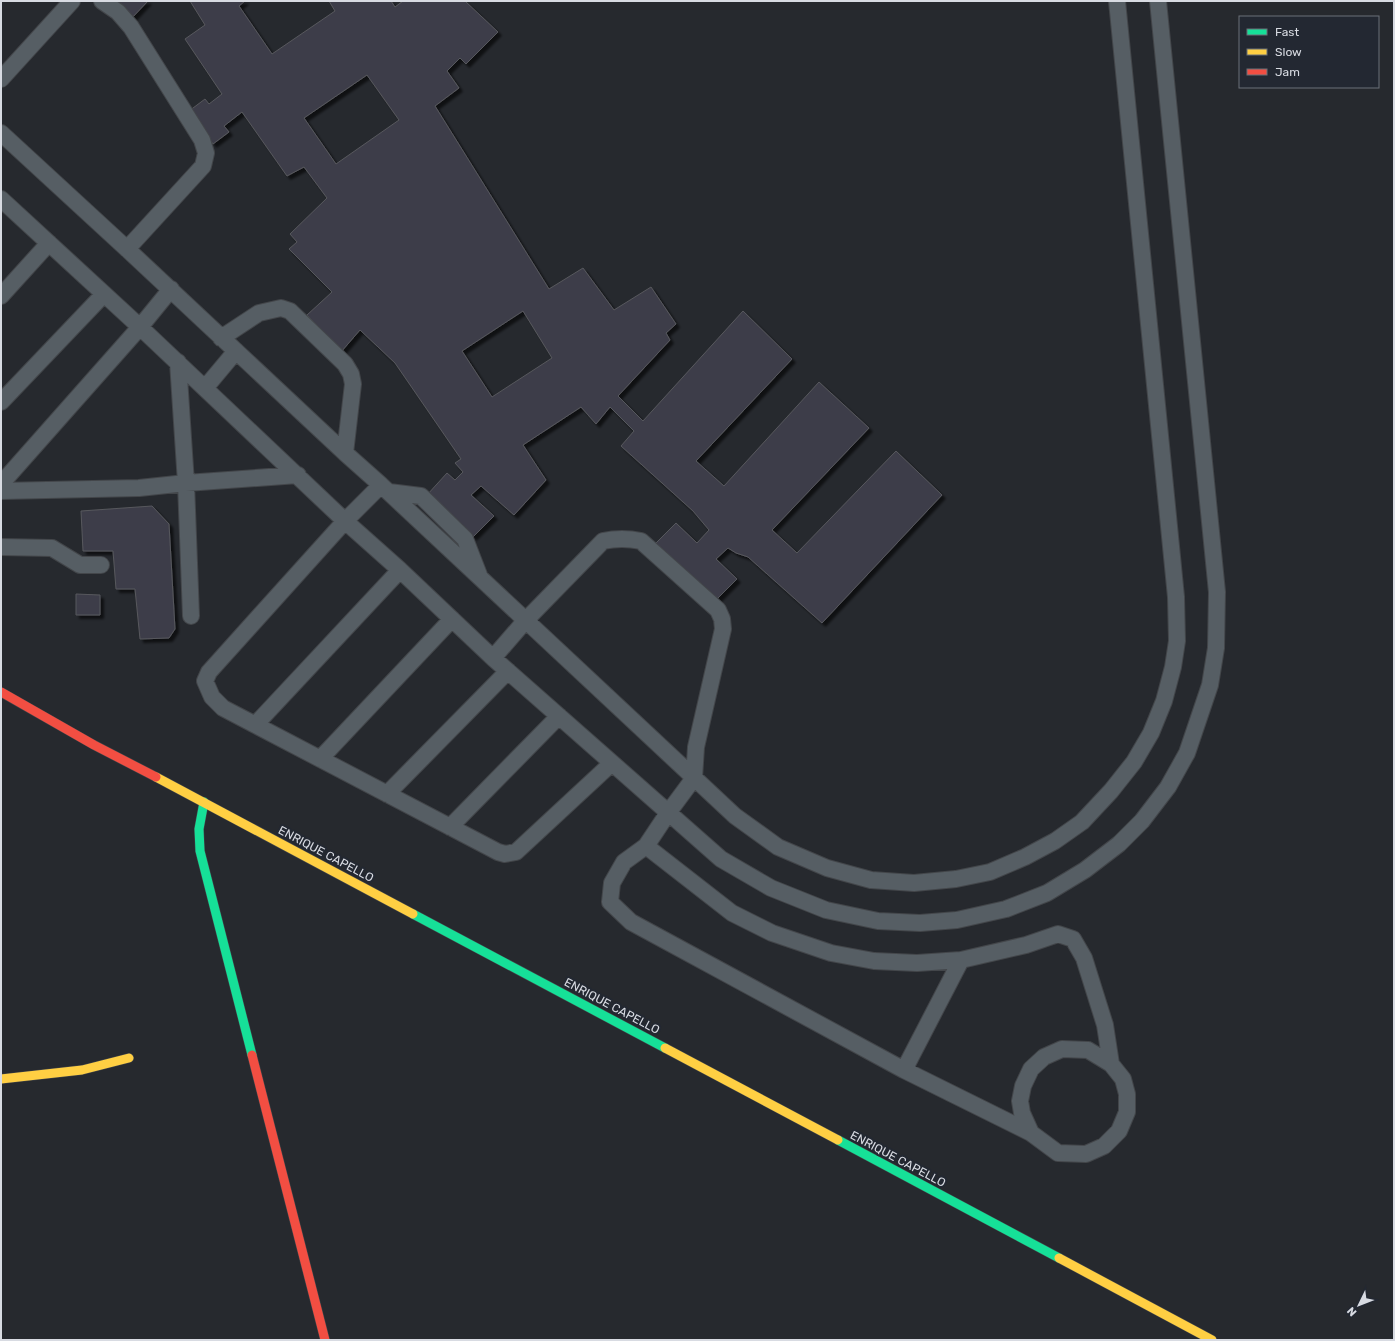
<svg xmlns="http://www.w3.org/2000/svg" width="1395" height="1341" viewBox="0 0 1395 1341" font-family="Rubik,sans-serif">
  <style>
    .building { fill: #3e3e4a; stroke: #57585d; fill-rule: evenodd; filter: url(#shadow) }
    .lines { fill: none; stroke-linecap: round; stroke-linejoin: round }
    .lane-casing { stroke: #43464a; stroke-width: 18 }
    .fast-casing { stroke: #43464a; stroke-width: 10 }
    .slow-casing { stroke: #43464a; stroke-width: 10 }
    .jam-casing { stroke: #43464a; stroke-width: 10 }
    .lane { stroke: #565e64; stroke-width: 16 }
    .fast { stroke: #16e098; stroke-width: 9 }
    .slow { stroke: #ffcf43; stroke-width: 9 }
    .jam { stroke: #f24e42; stroke-width: 9 }
    .labels { text-anchor: middle; dominant-baseline: central; stroke-width: 4; stroke-linejoin: round; paint-order: stroke }
    .street-label { font-size: 12px; fill: #d8dbe2; stroke: #232832 }
  </style>
  <defs>
    <filter id="shadow"><feDropShadow dx="3.5" dy="3.5" stdDeviation="1" flood-color="#0009"/></filter>
  </defs>
  <rect width="100%" height="100%" fill="#26292e"/>
  <path class="building" d="M112 1H148L130 20Z
    M190 1H245L239 6 272 54 335 11 329 1H391L395 7 403 1H465L498 32 466 64 460 58 447 71 459 88 435 106 549 289 583 268 614 310 651 287 676 324 666 333 670 340 618 396 643 421 743 311 792 359 696 461 724 486 819 382 869 428 772 530 797 553 896 451 942 495 822 623 748 557 736 553 728 548 716 559 737 579 715 601 654 545 676 523 697 543 709 530 693 511 621 446 634 431 610 407 596 424 581 407 523 445 546 480 514 515 481 486 471 495 494 516 473 537 427 495 447 473 455 480 463 472 455 463 461 459 395 363 360 330 341 352 307 315 332 292 289 249 297 242 290 234 327 198 304 167 287 176 242 112 224 126 229 132 213 144 189 111 205 99 209 104 222 94 185 39 205 25ZM367 75 399 120 336 164 304 118ZM523 311 552 358 492 397 462 351Z
    M152 506 169 524 175 629 169 638 140 639 135 589H116L113 551H83L81 511Z
    M76 594 100 595V615H76Z"/>
  <g class="lines">
    <defs>
      <path id="lane" d="M102 1 118 12 131 27 202 140 206 153 203 166 127 249
        M1 79 72 1
        M1 133 127 249 345 453 381 485 735 816 778 847 827 868 871 880 914 883 956 879 990 872 1025 857 1055 841 1082 822 1111 791 1134 762 1151 733 1164 701 1173 667 1177 641 1176 597 1117 1
        M1 199 140 327 345 521 400 570 493 658 721 859 771 888 826 910 878 921 920 923 957 920 1006 909 1047 893 1085 870 1119 844 1142 821 1168 787 1187 753 1210 685 1216 648 1217 592 1158 1
        M1 296 49 243
        M221 338 259 313 281 308 290 311 345 364 351 374 353 384 345 453
        M178 362 186 483 191 616
        M205 388 236 351
        M1 402 104 294
        M1 484 140 327 171 289
        M381 485 345 521 209 672 205 681 212 697 223 708 498 852 505 854 516 852 612 763
        M1 491 139 488 186 483 298 475
        M389 492 421 496 465 539 479 575
        M1 547 52 548 80 565H101
        M493 658 525 621 603 541C617 538 627 538 641 541L718 610 722 619 723 629 696 747 694 778 668 813 646 846
        M255 725 400 570
        M320 759 452 619
        M387 794 508 671
        M450 827 559 716
        M904 1070 961 960
        M1031 1133 1022 1113 1020 1101 1023 1086 1031 1069 1044 1057 1062 1049 1088 1050 1111 1064 1123 1079 1127 1094V1112L1119 1131 1104 1146 1086 1154 1058 1153 1031 1133 904 1070 631 922 610 902 612 883 624 862 646 846 732 913 772 933 831 953 874 961 917 963 961 960 1026 945 1058 934 1073 939 1084 958 1105 1025 1111 1064"/>
      <path id="fast" d="M204 802 199 829 200 851 252 1055
        M413 914 665 1048
        M838 1140 1059 1258"/>
      <path id="slow" d="M156 777 413 914
        M665 1048 838 1140
        M1 1079 82 1070 129 1058
        M1059 1258 1212 1340"/>
      <path id="jam" d="M1 692 94 745 156 777
        M252 1055 325 1340"/>
    </defs>
    <use href="#lane" class="lane-casing"/>
    <use href="#fast" class="fast-casing"/>
    <use href="#slow" class="slow-casing"/>
    <use href="#jam" class="jam-casing"/>
    <use href="#lane" class="lane"/>
    <use href="#fast" class="fast"/>
    <use href="#slow" class="slow"/>
    <use href="#jam" class="jam"/>
  </g>
  <g class="labels">
    <g class="street-label">
      <text transform="translate(326 854) rotate(28)">ENRIQUE CAPELLO</text>
      <text transform="translate(612 1006) rotate(28)">ENRIQUE CAPELLO</text>
      <text transform="translate(898 1159) rotate(28)">ENRIQUE CAPELLO</text>
    </g>
  </g>
  <rect width="1395" height="1341" fill="none" stroke="#d8dbe2" stroke-width="4"/>
  <rect x="1239" y="16" width="140" height="72" fill="#232832" stroke="#6b7078"/>
  <rect x="1247" y="29" width="20" height="6" fill="#16e098" stroke="#6b7078"/>
  <text x="1275" y="36" font-size="12" fill="#d8dbe2">Fast</text>
  <rect x="1247" y="49" width="20" height="6" fill="#ffcf43" stroke="#6b7078"/>
  <text x="1275" y="56" font-size="12" fill="#d8dbe2">Slow</text>
  <rect x="1247" y="69" width="20" height="6" fill="#f24e42" stroke="#6b7078"/>
  <text x="1275" y="76" font-size="12" fill="#d8dbe2">Jam</text>
  <g transform="translate(1359 1305) rotate(227)" stroke="#232832" stroke-width="3" paint-order="stroke">
  <path d="M0-3L7 15L0 10L-7 15Z" fill="#d8dbe2"/>
  <text y="-6" font-size="11" font-weight="bold" text-anchor="middle" fill="#d8dbe2">N</text>
  </g>
</svg>
